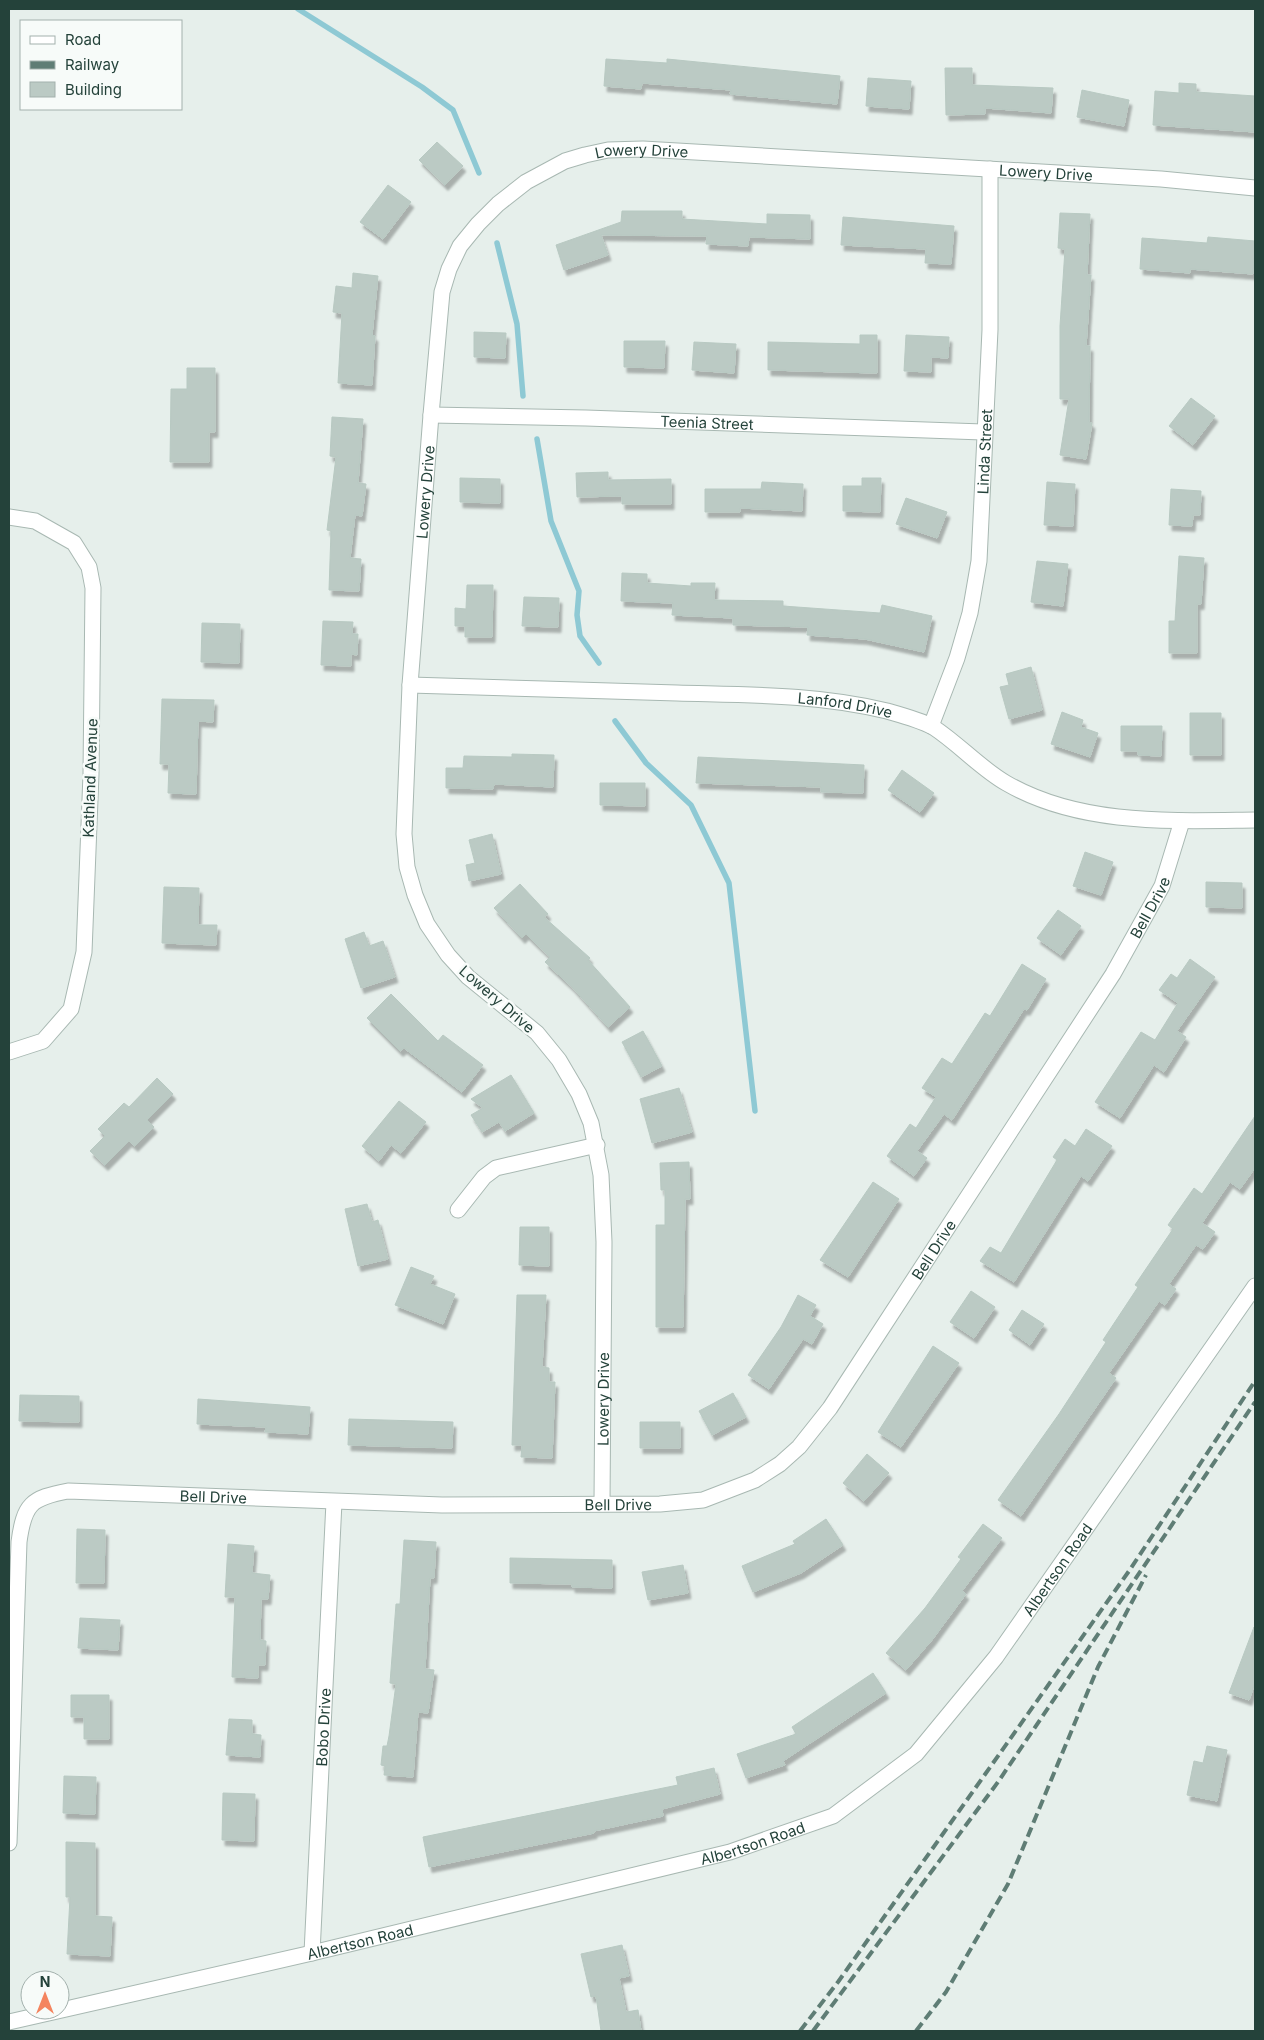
<svg xmlns="http://www.w3.org/2000/svg" width="1264" height="2040" viewBox="0 0 1264 2040" font-family="Inter,sans-serif">
  <style>
    .lines { fill: none; stroke-linecap: round; stroke-linejoin: round }
    .stream { stroke: #8ec9d4; stroke-width: 5.5 }
    .building { fill: #bbcac4; stroke: #b8c9c2; filter: url(#shadow) }
    .minor-casing { stroke: #a8b8b2; stroke-width: 17 }
    .minor { stroke: #fff; stroke-width: 15 }
    .rail { stroke: #5f7d75; stroke-width: 4; stroke-dasharray: 10 5; stroke-linecap: butt }
    .labels { text-anchor: middle; dominant-baseline: central; stroke-width: 5; stroke-linejoin: round; paint-order: stroke }
    .street-label { font-size: 15px; fill: #24423a; stroke: #f7fbf9 }
  </style>
  <defs>
    <filter id="shadow"><feDropShadow dx="3" dy="5.5" stdDeviation="1" flood-color="#0004"/></filter>
  </defs>
  <rect width="100%" height="100%" fill="#e6efeb"/>
  <g class="lines">
    <path class="stream" d="M298 9 422 87 453 110 479 173
      M497 243 517 324 523 396
      M537 439 551 521 579 591 577 615 580 636 599 663
      M615 721 646 763 691 805 729 883 755 1111"/>
  </g>
  <path class="building" d="M606 59 667 63V59L840 76 837 104 730 94 731 90 642 83 641 89 604 86Z
    M945 68H972V85L1053 88 1051 113 985 108V114L946 115Z
    M868 78 911 81 909 109 866 106Z
    M1179 83 1196 84V92L1255 96V132L1153 125 1155 91 1179 93Z
    M1082 90 1129 100 1124 126 1077 117Z
    M437 142 463 166 445 185 419 160Z
    M388 185 411 202 383 239 360 222Z
    M622 211H682V219L767 224V214L810 215V239L749 237 748 246 706 244 707 236 601 235 608 255 564 270 556 245 621 222Z
    M1060 213 1090 214 1087 275H1091L1086 346H1090L1089 422 1092 423 1086 459 1060 455 1069 399H1060V326L1065 249 1058 248Z
    M843 217 954 226 951 264 925 263 926 249 841 245Z
    M1208 237 1255 241 1253 274 1190 269V273L1140 269 1142 238 1207 243Z
    M353 273 378 276 372 335 375 336 372 385 338 383 342 313 333 312 336 286 352 288Z
    M474 332 506 333 505 358 474 357Z
    M860 335H877V373L768 370V342L860 344Z
    M906 335 949 337 948 358 931 357V372L904 371Z
    M624 341H665L664 368 624 367Z
    M694 342 736 344 734 373 692 370Z
    M187 368H215V432H209V462H170L171 389H187Z
    M1191 398 1215 416 1193 445 1169 426Z
    M332 417 363 419 358 483 366 484 362 516 355 515 350 558 361 559 359 591 329 590 331 531 327 530 336 457 330 456Z
    M608 472V480L671 479V504H622V496L577 497 576 473Z
    M460 478 500 479V503L460 502Z
    M862 478H881L880 512 843 511V486H862Z
    M762 482 803 484 802 511 740 508V512H705V489H761Z
    M1047 482 1075 484 1073 526 1044 525Z
    M1171 489 1201 491 1200 515H1193L1192 526 1169 525Z
    M906 498 947 512 937 538 896 524Z
    M1179 556 1204 558 1201 604H1197V653H1169V621H1175Z
    M1037 561 1068 564 1063 606 1031 602Z
    M622 573 647 574V583L691 586V583H715L714 600 783 601V606L880 613 882 605 932 616 924 652 865 639 807 635 808 627 733 625V618L672 615 673 603 621 601Z
    M467 585H493L492 637H465V626H455V608L466 609Z
    M524 597 559 598 558 627 522 626Z
    M323 621 353 622 352 634H358L357 655 351 654V666L321 665Z
    M202 623 240 624 239 663 201 662Z
    M1031 667 1042 710 1009 719 1000 687 1009 685 1006 674Z
    M162 699 214 700 213 722 198 721 196 794 168 793 169 764H160Z
    M1062 712 1083 720 1081 727 1098 733 1090 757 1051 744Z
    M1190 713H1221V755H1190Z
    M1121 726H1162L1161 756 1138 755V751H1121Z
    M512 754 554 755 553 787 494 784 493 789 446 788V768H463L464 756 512 757Z
    M698 757 864 765 863 793 821 792V787L696 783Z
    M902 770 934 793 920 812 888 790Z
    M600 783H645V806L600 805Z
    M492 834 501 874 469 881 466 865 475 863 469 840Z
    M1085 852 1113 862 1101 895 1073 886Z
    M1206 882 1242 883V908L1206 907Z
    M520 884 548 914 544 917 590 958 588 960 630 1007 608 1027 572 987 545 962 550 957 526 934 522 938 494 908Z
    M164 887 199 888 198 925H217L216 945 162 943Z
    M1058 910 1081 926 1061 955 1037 938Z
    M364 932 369 946 383 941 395 977 361 988 345 939Z
    M1190 959 1215 977 1177 1031 1186 1037 1164 1072 1154 1065 1120 1118 1095 1102 1141 1032 1155 1040 1178 1003 1159 990 1171 974 1177 978Z
    M1022 964 1046 979 1027 1010 1024 1009 952 1120 944 1114 917 1151 927 1158 914 1176 887 1156 910 1124 916 1128 936 1097 922 1088 942 1058 952 1064 985 1013 990 1016Z
    M391 994 438 1041 443 1035 483 1065 462 1092 404 1048 400 1051 367 1018Z
    M643 1031 662 1066 641 1077 622 1042Z
    M511 1075 534 1113 505 1131 499 1122 482 1132 471 1115 483 1108 471 1099Z
    M157 1078 173 1094 147 1120 154 1127 135 1146 129 1141 105 1165 90 1151 105 1136 98 1129 124 1103 129 1107Z
    M679 1088 692 1132 652 1143 640 1099Z
    M399 1101 426 1122 401 1153 391 1145 379 1161 362 1146Z
    M1255 1116V1168L1240 1189 1230 1182 1202 1223 1215 1232 1203 1249 1196 1245 1169 1284 1176 1289 1165 1305 1159 1301 1109 1373 1116 1378 1021 1516 998 1500 1059 1414 1106 1342 1103 1340 1138 1287 1135 1285 1173 1229 1168 1225 1194 1188 1202 1194Z
    M1086 1129 1112 1146 1088 1181 1081 1176 1014 1282 980 1261 990 1247 1001 1253 1057 1160 1053 1157 1065 1139 1075 1146Z
    M689 1162 690 1199H685L683 1327H656V1225H665V1190H661L660 1163Z
    M873 1182 899 1199 848 1277 820 1260Z
    M367 1204 372 1222 378 1220 388 1259 358 1266 345 1209Z
    M520 1227H549V1266L519 1265Z
    M411 1267 434 1276 430 1284 455 1294 443 1324 395 1305Z
    M971 1291 995 1307 974 1338 950 1322Z
    M517 1295H546L542 1367 549 1368V1382H555L552 1458 521 1457 522 1445H512Z
    M798 1295 816 1305 810 1316 823 1324 812 1344 803 1339 769 1389 748 1375 781 1327Z
    M1022 1310 1044 1324 1030 1345 1009 1330Z
    M933 1346 959 1363 901 1447 878 1432Z
    M733 1393 746 1417 712 1435 699 1411Z
    M20 1395 79 1396V1422L19 1421Z
    M198 1399 310 1407 308 1434 265 1432 266 1427 197 1424Z
    M349 1419 453 1422 452 1448 348 1445Z
    M640 1422H680V1448H640Z
    M867 1454 889 1473 864 1501 843 1483Z
    M826 1519 843 1545 801 1573 753 1592 742 1566 795 1544 793 1541Z
    M983 1524 1002 1538 962 1591 966 1594 932 1640 906 1670 886 1653 925 1608 961 1559 958 1557Z
    M77 1529 105 1530 104 1583H76Z
    M404 1540 436 1542 434 1578H430L425 1669 434 1670 428 1713 418 1712 413 1777 384 1775 385 1766 381 1765 383 1746H387L389 1736 396 1684 390 1683 396 1604H400Z
    M228 1544 254 1546 252 1573 270 1575 268 1599H261L260 1640 266 1641 265 1665H258V1678L232 1677 235 1597H225Z
    M510 1558 612 1560V1588L572 1587V1584L510 1583Z
    M683 1565 688 1593 648 1600 642 1572Z
    M80 1618 120 1620 118 1650 78 1648Z
    M1254 1627 1255 1683 1249 1700 1229 1693Z
    M873 1673 886 1693 783 1761 785 1765 746 1778 737 1754 796 1734 792 1727Z
    M71 1695H109V1739H84V1717H71Z
    M229 1719 252 1720V1734L261 1735 260 1757 226 1755Z
    M1207 1746 1227 1750 1217 1801 1187 1795 1194 1761 1203 1763Z
    M714 1768 720 1794 662 1809 663 1816 594 1831V1833L429 1867 423 1837 678 1785 676 1777Z
    M64 1776 96 1777 95 1814 63 1813Z
    M223 1793 255 1794 254 1841 222 1840Z
    M66 1842 95 1843V1916L112 1917 110 1956 67 1954 70 1897H66Z
    M622 1945 629 1976 619 1978 626 2012 638 2010 641 2031H601L596 1996 591 1997 581 1954Z"/>
  <g class="lines">
    <defs>
      <g id="minor">
        <path id="s1" d="M431 415 586 418 983 432"/>
        <path d="M9 517 35 521 74 543 89 567 93 588 91 774 84 952 71 1009 43 1041 9 1052"/>
        <path id="s2" d="M410 685C499 688 588 690 677 693 747 695 819 694 887 711 901 715 920 720 933 727 959 744 980 768 1006 783 1080 826 1173 821 1255 820"/>
        <path id="s3" d="M931 726 957 658 970 613 979 561 990 330V169"/>
        <path d="M458 1210 484 1177 496 1168 597 1145"/>
        <path id="s4" d="M602 1503 604 1242 601 1175 591 1123 579 1094 559 1060 537 1033 468 977 448 955 427 924 415 895 407 867 404 834 410 685 431 415 442 292 449 269 460 246 478 224 498 204 526 182 565 161 585 155 608 150 643 149 1161 179 1255 188"/>
        <path id="s5" d="M9 1843 19 1542C24 1504 31 1498 68 1491L442 1505 660 1504 703 1500 755 1480 780 1464 799 1447 830 1408 1113 974 1162 886 1182 821"/>
        <path id="s6" d="M312 1953 334 1502"/>
        <path id="s7" d="M9 2022 312 1953 730 1852 833 1816 916 1754 996 1657 1255 1286"/>
      </g>
    </defs>
    <use href="#minor" class="minor-casing"/>
    <use href="#minor" class="minor"/>
    <path class="rail" d="M800 2031 838 1982 1129 1571 1255 1381
      M813 2031 998 1782 1255 1402
      M916 2031 946 1992 1008 1884 1098 1667 1146 1575"/>
  </g>
  <g class="labels">
    <g class="street-label">
      <text stroke="none"><textPath href="#s4" startOffset="1544">Lowery Drive</textPath></text>
      <text stroke="none"><textPath href="#s4" startOffset="1949">Lowery Drive</textPath></text>
      <text stroke="none"><textPath href="#s1" startOffset="276">Teenia Street</textPath></text>
      <text stroke="none"><textPath href="#s3" startOffset="282">Linda Street</textPath></text>
      <text stroke="none"><textPath href="#s4" startOffset="1079">Lowery Drive</textPath></text>
      <text stroke="none"><textPath href="#s2" startOffset="436">Lanford Drive</textPath></text>
      <text transform="translate(90 778) rotate(-88)">Kathland Avenue</text>
      <text stroke="none"><textPath href="#s5" startOffset="1771">Bell Drive</textPath></text>
      <text transform="translate(497 999) rotate(41)">Lowery Drive</text>
      <text stroke="none"><textPath href="#s5" startOffset="1366">Bell Drive</textPath></text>
      <text stroke="none"><textPath href="#s4" startOffset="104">Lowery Drive</textPath></text>
      <text stroke="none"><textPath href="#s5" startOffset="526">Bell Drive</textPath></text>
      <text stroke="none"><textPath href="#s5" startOffset="931">Bell Drive</textPath></text>
      <text stroke="none"><textPath href="#s7" startOffset="1186">Albertson Road</textPath></text>
      <text stroke="none"><textPath href="#s6" startOffset="226">Bobo Drive</textPath></text>
      <text stroke="none"><textPath href="#s7" startOffset="765">Albertson Road</textPath></text>
      <text stroke="none"><textPath href="#s7" startOffset="360">Albertson Road</textPath></text>
    </g>
  </g>
  <rect width="1264" height="2040" fill="none" stroke="#24423a" stroke-width="20"/>
  <rect x="20" y="20" width="162" height="90" fill="#f7fbf9" stroke="#a3b1ad"/>
  <rect x="30" y="36" width="25" height="8" fill="#ffffff" stroke="#a3b1ad"/>
  <text x="65" y="45" font-size="15" fill="#24423a">Road</text>
  <rect x="30" y="61" width="25" height="8" fill="#5f7d75" stroke="#a3b1ad"/>
  <text x="65" y="70" font-size="15" fill="#24423a">Railway</text>
  <rect x="30" y="82" width="25" height="15" fill="#bbcac4" stroke="#a3b1ad"/>
  <text x="65" y="95" font-size="15" fill="#24423a">Building</text>
  <g transform="translate(45 1995)"><circle r="24" fill="#f7fbf9" stroke="#a3b1ad"/>
  <path d="M0-4L9 19L0 12L-9 19Z" fill="#f4845f"/>
  <text y="-8" font-size="14" font-weight="bold" text-anchor="middle" fill="#24423a">N</text>
  </g>
</svg>
